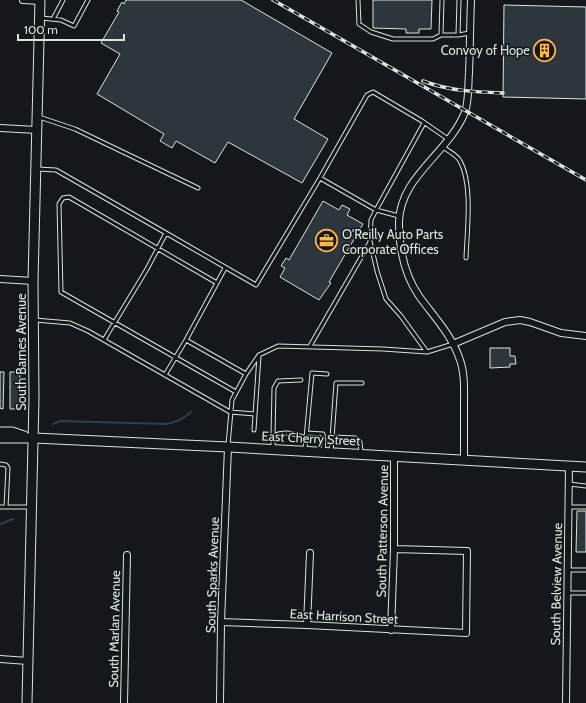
<svg xmlns="http://www.w3.org/2000/svg" width="586" height="703" viewBox="0 0 586 703" font-family="Cabin,sans-serif">
  <style>
    .lines { fill: none; stroke-linecap: round; stroke-linejoin: round }
    .stream { stroke: #2f3f4d; stroke-width: 2 }
    .building { fill: #2c363c; stroke: #d8e6dc }
    .lane-casing { stroke: #d8e6dc; stroke-width: 5 }
    .street-casing { stroke: #d8e6dc; stroke-width: 8 }
    .secondary-casing { stroke: #d8e6dc; stroke-width: 11 }
    .lane { stroke: #14181c; stroke-width: 3 }
    .street { stroke: #14181c; stroke-width: 6 }
    .secondary { stroke: #14181c; stroke-width: 9 }
    .rail-casing { stroke: #d8e6dc; stroke-width: 3.5 }
    .rail { stroke: #14181c; stroke-width: 2; stroke-dasharray: 6; stroke-linecap: butt }
    .labels { text-anchor: middle; dominant-baseline: central; stroke-width: 3; stroke-linejoin: round; paint-order: stroke }
    .poi-label { font-size: 13px; fill: #d8e6dc; stroke: #14181c; text-anchor: end }
    .street-label { font-size: 13px; fill: #d8e6dc; stroke: #14181c }
  </style>
  <rect width="100%" height="100%" fill="#14181c"/>
  <g class="lines">
    <path class="stream" d="M53 424 61 421 166 424C177 422 183 419 191 412
      M0 524 13 519"/>
  </g>
  <path class="building" d="M126 0H241L332 53 294 119 328 139 302 183 228 142 215 163 176 141 172 148 160 141 164 134 97 94 120 54 101 43 119 12 117 11 122 2 124 4Z
    M373 0H432L431 29H419V33H406V29L373 28Z
    M504 5 586 7V99L503 97Z
    M323 201 339 210 342 205 350 209 347 215 363 224 329 282 331 283 319 300 280 277 285 268 281 266 286 258 289 260Z
    M490 348H510V356H515L516 364H510V367L490 368Z
    M0 372H4L3 409 0 408Z
    M10 372H20V409H10Z
    M577 511H586V552H576Z"/>
  <g class="lines">
    <defs>
      <path id="lane" d="M358 0 359 24 371 32 393 39H433L441 35H458L470 33
        M41 18 61 20 74 26 88 0
        M53 19 63 0
        M441 35 442 0
        M458 35 459 0
        M39 117 75 129 198 188
        M443 147C448 151 457 155 460 161 473 184 467 231 466 258
        M37 169 56 170 166 233 147 269 104 340
        M320 178 376 210 371 220 370 241 377 271 386 299 401 316 427 352
        M399 216 376 210 424 123
        M166 233 256 285 320 178 367 95 373 92 422 121 448 139
        M225 268 217 283 69 197 63 198 59 204 61 292 236 392
        M35 320 70 323 88 331 230 412 255 414
        M186 340 246 374
        M310 346 370 242
        M165 375 186 340 217 283
        M254 430 259 356
        M307 433 323 434 324 441 323 452
        M273 436 274 388 278 381 301 380
        M332 437 356 438 360 442 361 453
        M228 445 232 400 246 374 259 355 278 346 383 349 427 352 453 344
        M273 449V436C285 430 295 434 306 438
        M305 449 312 373 327 374
        M331 452 336 383H362
        M0 464 6 465 8 468 6 507
        M569 484 586 486
        M0 507H30
        M568 507H586
        M568 570H586
        M568 593H586"/>
      <path id="street" d="M23 0 40 1
        M0 128 37 130
        M0 279 33 281
        M453 344 505 322 520 320 530 322 561 333 586 336
        M464 459C464 441 464 423 464 405 464 390 465 374 460 360 452 335 434 317 419 296 404 274 399 248 399 222 400 176 449 153 465 112 469 100 468 85 469 73 470 49 470 24 471 0
        M221 622 307 625 466 633 467 551 394 549
        M307 625 310 553
        M391 630 394 549V456
        M0 659 28 661
        M124 703 127 555
        M220 703 221 622 228 447
        M566 703 569 466"/>
      <path id="secondary" d="M0 432H12L24 436
        M0 438H34L228 447 586 467
        M27 703 34 398 33 281 40 0"/>
    </defs>
    <use href="#lane" class="lane-casing"/>
    <use href="#street" class="street-casing"/>
    <use href="#secondary" class="secondary-casing"/>
    <use href="#lane" class="lane"/>
    <use href="#street" class="street"/>
    <use href="#secondary" class="secondary"/>
    <defs>
      <path id="rail" d="M273 0 586 180
        M423 81C449 91 476 92 503 93"/>
    </defs>
    <use href="#rail" class="rail-casing"/>
    <use href="#rail" class="rail"/>
  </g>
  <defs>
    <symbol id="building-ring" viewBox="-11 -11 22 22"><circle r="9.5" fill="#14181c" stroke="#ffb74d" stroke-width="1.5"/><path d="M-4-6H4V6H1V3H-1V6H-4ZM-2.5-4.3h1.7v1.8h-1.7ZM.8-4.3h1.7v1.8H.8ZM-2.5-1h1.7V.8h-1.7ZM.8-1h1.7V.8H.8Z" fill="#ffb74d"/></symbol>
    <symbol id="office-ring" viewBox="-11 -11 22 22"><circle r="9.5" fill="#14181c" stroke="#ffb74d" stroke-width="1.5"/><path d="M-6-3h4V-5.5h4V-3h4V5H-6ZM-1-4.5V-3h2v-1.5ZM-6 0V1H6V0Z" fill="#ffb74d"/></symbol>
  </defs>
  <g fill-rule="evenodd">
    <use href="#building-ring" x="532" y="38" width="25" height="25"/>
    <use href="#office-ring" x="314" y="228" width="25" height="25"/>
  </g>
  <g class="labels">
    <g class="poi-label">
      <text x="530" y="50">Convoy of Hope</text>
      <text x="342" y="234" text-anchor="start">O'Reilly Auto Parts<tspan x="342" dy="15">Corporate Offices</tspan></text>
    </g>
    <g class="street-label">
      <text transform="translate(21 352) rotate(-90)">South Barnes Avenue</text>
      <text transform="translate(311 438) rotate(3)">East Cherry Street</text>
      <text transform="translate(382 531) rotate(-89)">South Patterson Avenue</text>
      <text transform="translate(212 575) rotate(-88)">South Sparks Avenue</text>
      <text transform="translate(556 584) rotate(-89)">South Belview Avenue</text>
      <text transform="translate(344 616) rotate(3)">East Harrison Street</text>
      <text transform="translate(114 629) rotate(-89)">South Marlan Avenue</text>
    </g>
  </g>
  <path d="M18 34v6h106v-6" fill="none" stroke="#d8e6dc" stroke-width="2"/>
  <text x="24" y="34" font-size="12" fill="#d8e6dc" stroke="#14181c" stroke-width="3" paint-order="stroke">100 m</text>
</svg>
